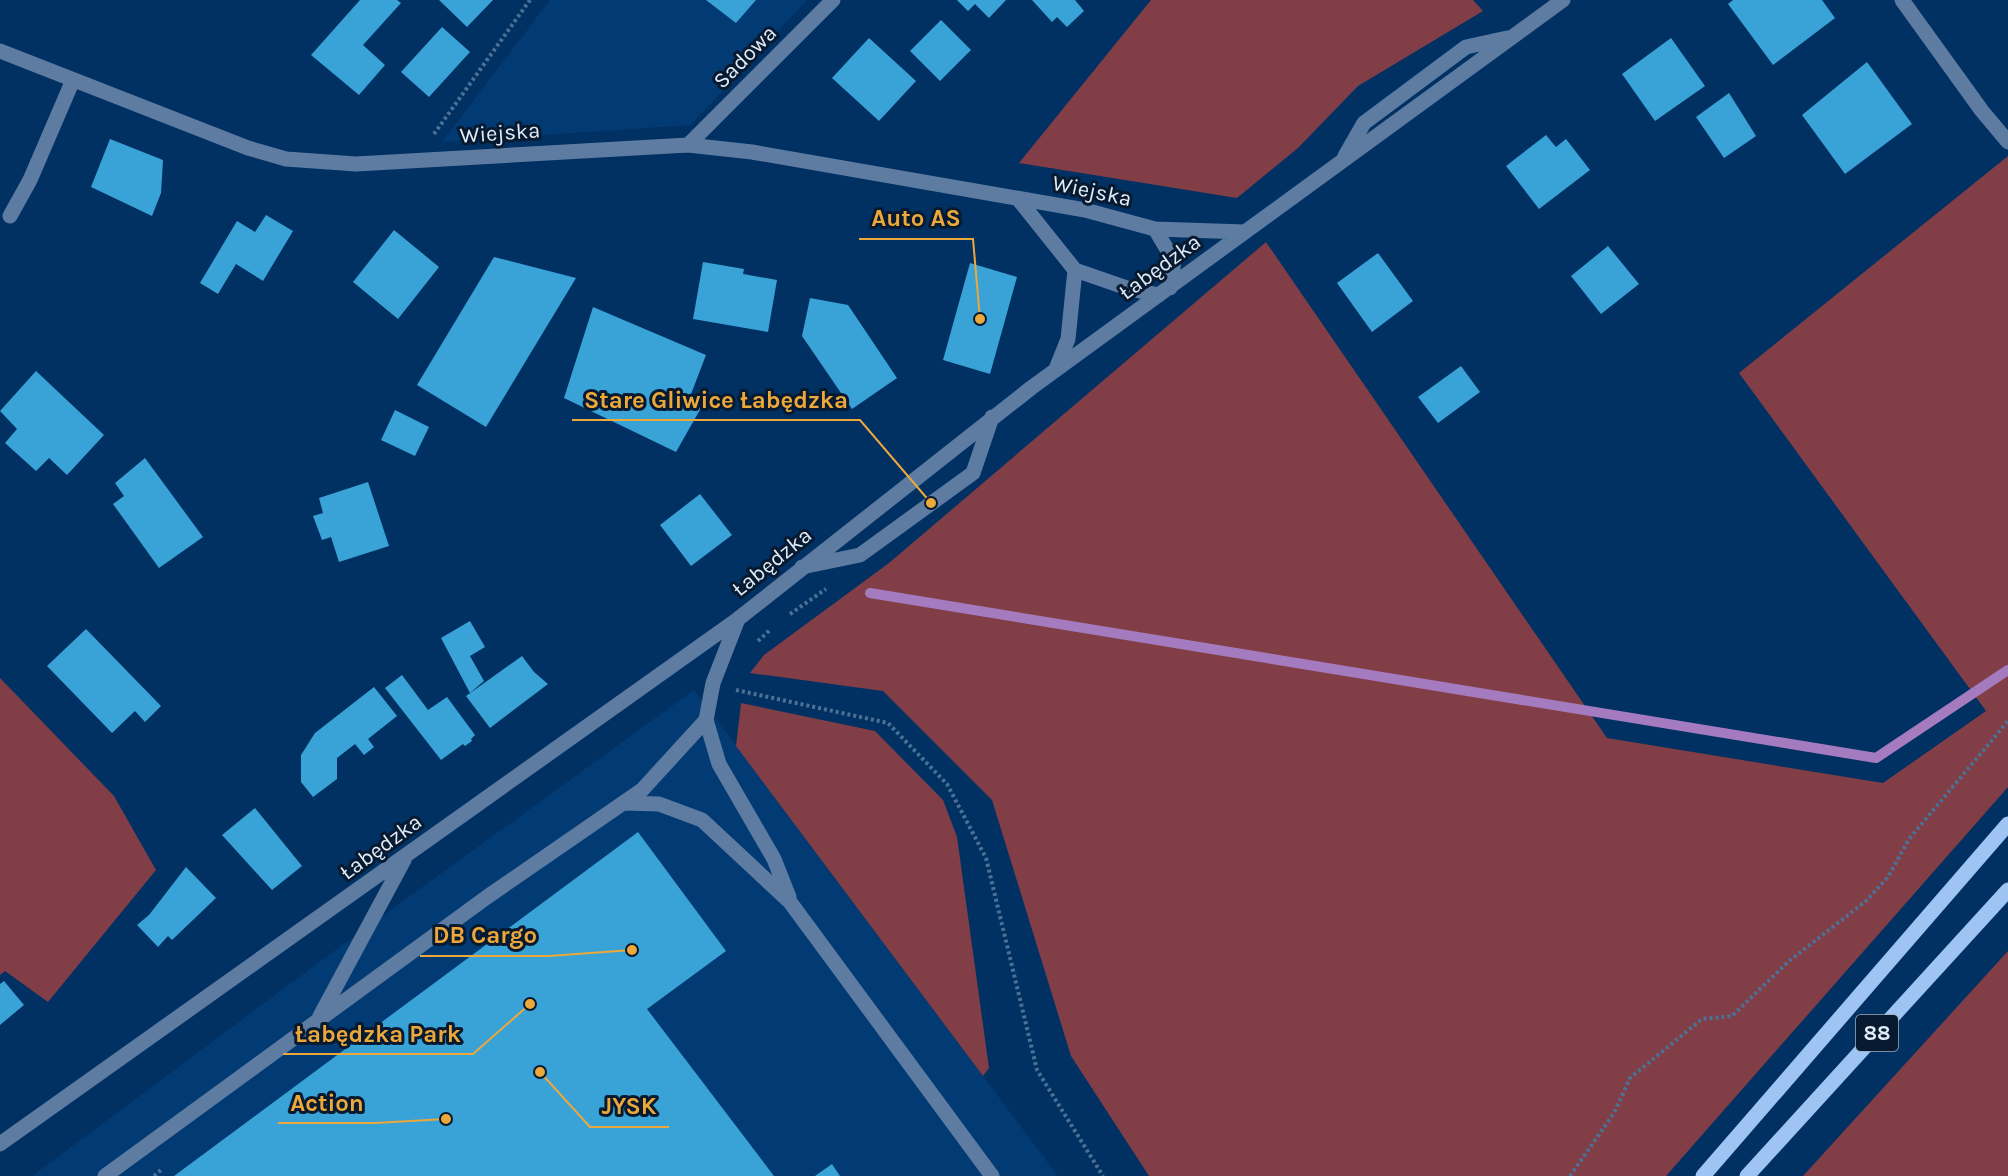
<svg xmlns="http://www.w3.org/2000/svg" width="2008" height="1176" viewBox="0 0 2008 1176" font-family="Karla,sans-serif">
  <style>
    .built { fill: #023a73 }
    .green { fill: #813e46 }
    .lines { fill: none; stroke-linecap: round; stroke-linejoin: round }
    .stream { stroke: #a47bbf; stroke-width: 10 }
    .building { fill: #39a2d6 }
    .path { stroke: #4d7095; stroke-width: 4; stroke-dasharray: 3 3; stroke-linecap: butt }
    .minor { stroke: #5e7ca2; stroke-width: 15 }
    .major { stroke: #9fc4f3; stroke-width: 15 }
    .labels { text-anchor: middle; dominant-baseline: central; stroke-width: 6; stroke-linejoin: round; paint-order: stroke }
    .shield { fill: #071a30; stroke: #a0adbc; stroke-width: 1.5 }
    .shield-label { font-size: 21px; font-weight: bold; fill: #e2ecf8 }
    .street-label { font-size: 22px; fill: #e2ecf8; stroke: #071a30 }
    .leader { fill: none; stroke: #eda83b; stroke-width: 2 }
    .callout-dot { fill: #eda83b; stroke: #071a30; stroke-width: 2 }
    .callout-label { font-size: 24px; text-anchor: middle; font-weight: bold; fill: #eda83b; stroke: #071a30; stroke-width: 6; stroke-linejoin: round; paint-order: stroke }
  </style>
  <rect width="100%" height="100%" fill="#013163"/>
  <path class="built" d="M550 0H807L691 125 442 142Z
    M694 690 1058 1176H32L341 946Z"/>
  <path class="green" d="M1151 0H1473L1483 11 1358 86 1298 148 1237 198 1019 163Z
    M2008 156V787L1666 1176H1149L1071 1056 992 800 883 691 750 673 764 655 889 563 1266 242 1607 738 1883 783 1986 711 1739 373Z
    M0 678 114 796 156 870 48 1002 5 971 0 975Z
    M741 703 875 731 943 800 957 837 989 1068 983 1076 736 746Z
    M2008 951V1176H1803Z"/>
  <g class="lines">
    <path class="stream" d="M870 593 1876 758 2008 670"/>
  </g>
  <path class="building" d="M360 0H397L401 3 363 45 385 65 359 95 311 55Z
    M439 0H493L467 27Z
    M706 0H756L736 23Z
    M957 0H1006L989 18 975 4 968 11Z
    M1032 0H1075L1084 11 1067 27 1057 17 1052 22Z
    M1733 0H1822L1835 18 1773 65 1728 4Z
    M941 20 971 50 940 81 910 51Z
    M442 27 470 52 429 97 401 72Z
    M869 38 916 81 879 121 832 78Z
    M1671 38 1705 86 1655 121 1622 74Z
    M1867 62 1912 124 1845 174 1802 115Z
    M1729 93 1756 136 1724 158 1696 117Z
    M1546 135 1556 147 1566 139 1590 170 1539 209 1506 166Z
    M110 139 163 160 161 193 152 216 91 187Z
    M266 215 293 231 263 281 236 264 218 294 200 283 237 221 255 232Z
    M394 230 439 267 398 319 353 282Z
    M1608 246 1639 284 1601 314 1571 276Z
    M1378 253 1413 301 1372 332 1337 283Z
    M494 257 576 278 486 427 417 385Z
    M703 262 744 269 743 274 777 280 768 332 693 319Z
    M970 263 1017 277 990 374 943 360Z
    M810 298 848 305 897 378 852 409 802 336Z
    M593 307 706 355 688 402 701 408 676 452 564 398Z
    M1461 366 1480 392 1438 423 1418 397Z
    M36 371 104 435 67 475 49 458 36 471 5 443 17 429 0 411Z
    M395 410 429 427 415 456 381 440Z
    M145 458 203 537 159 568 113 504 124 496 115 483Z
    M368 482 389 546 339 562 331 537 322 540 313 516 323 513 319 498Z
    M700 494 732 535 691 566 660 525Z
    M470 621 485 647 470 656 484 681 470 693 441 638Z
    M86 629 161 706 145 722 135 711 112 733 47 666Z
    M522 656 534 672 548 684 490 728 466 696Z
    M402 675 428 710 447 697 475 735 471 739 472 741 465 746 463 744 441 760 385 688Z
    M374 687 397 716 368 739 374 747 364 755 355 744 337 758V779L313 797 301 782V755L315 733Z
    M255 808 302 866 272 890 222 835Z
    M638 832 726 951 647 1009 774 1176H174Z
    M186 867 216 898 172 940 168 936 158 947 137 925 149 915Z
    M4 981 24 1005 0 1025V984Z
    M832 1164 840 1176H815Z"/>
  <g class="lines">
    <path class="path" d="M434 134 530 0
      M790 614 826 589
      M758 641 770 630
      M736 690 888 723 947 784 986 858 1037 1070 1103 1176
      M154 1176 161 1170
      M1570 1176 1614 1113 1630 1078 1702 1019 1732 1016 1788 962 1866 901 1888 877 1909 839 2008 721"/>
    <path class="minor" d="M1902 0 1982 111 2008 142
      M0 51 248 148 286 159 356 164 688 145 752 152 1085 210 1155 229 1245 232
      M688 145 833 0
      M1345 156 1364 123 1466 47 1507 38
      M1019 200 1075 270 1130 289 1159 295
      M10 216 30 180 73 80
      M1155 229 1174 261 1170 288
      M1056 369 1068 339 1075 270
      M802 567 860 555 973 473 992 417
      M738 619 713 683 706 720 719 764 774 859 789 897
      M624 803 659 804 702 820 790 902 992 1176
      M320 1016 404 860
      M0 1144 738 619 1031 388 1563 0
      M105 1176 487 897 642 790 706 720"/>
    <path class="major" d="M1703 1176 2008 824
      M1747 1176 2008 890"/>
  </g>
  <g class="labels">
    <rect class="shield" x="1856" y="1015" width="42" height="36" rx="4.5"/>
    <g class="shield-label">
      <text x="1877" y="1033">88</text>
    </g>
    <g class="street-label">
      <text transform="translate(745 57) rotate(-45)">Sadowa</text>
      <text transform="translate(500 133) rotate(-4)">Wiejska</text>
      <text transform="translate(1092 191) rotate(12)">Wiejska</text>
      <text transform="translate(1160 267) rotate(-36)">Łabędzka</text>
      <text transform="translate(772 562) rotate(-39)">Łabędzka</text>
      <text transform="translate(381 847) rotate(-36)">Łabędzka</text>
    </g>
  </g>
  <path class="leader" d="M980 319L973 239H859M931 503L860 420H572M632 950L549 956H420M530 1004L473 1054H283M446 1119L375 1123H278M540 1072L590 1127H669"/>
  <g class="callout-dot">
    <circle cx="980" cy="319" r="6"/>
    <circle cx="931" cy="503" r="6"/>
    <circle cx="632" cy="950" r="6"/>
    <circle cx="530" cy="1004" r="6"/>
    <circle cx="446" cy="1119" r="6"/>
    <circle cx="540" cy="1072" r="6"/>
  </g>
  <g class="callout-label">
    <text x="916" y="226">Auto AS</text>
    <text x="716" y="408">Stare Gliwice Łabędzka</text>
    <text x="485" y="943">DB Cargo</text>
    <text x="378" y="1042">Łabędzka Park</text>
    <text x="327" y="1111">Action</text>
    <text x="629" y="1114">JYSK</text>
  </g>
</svg>
